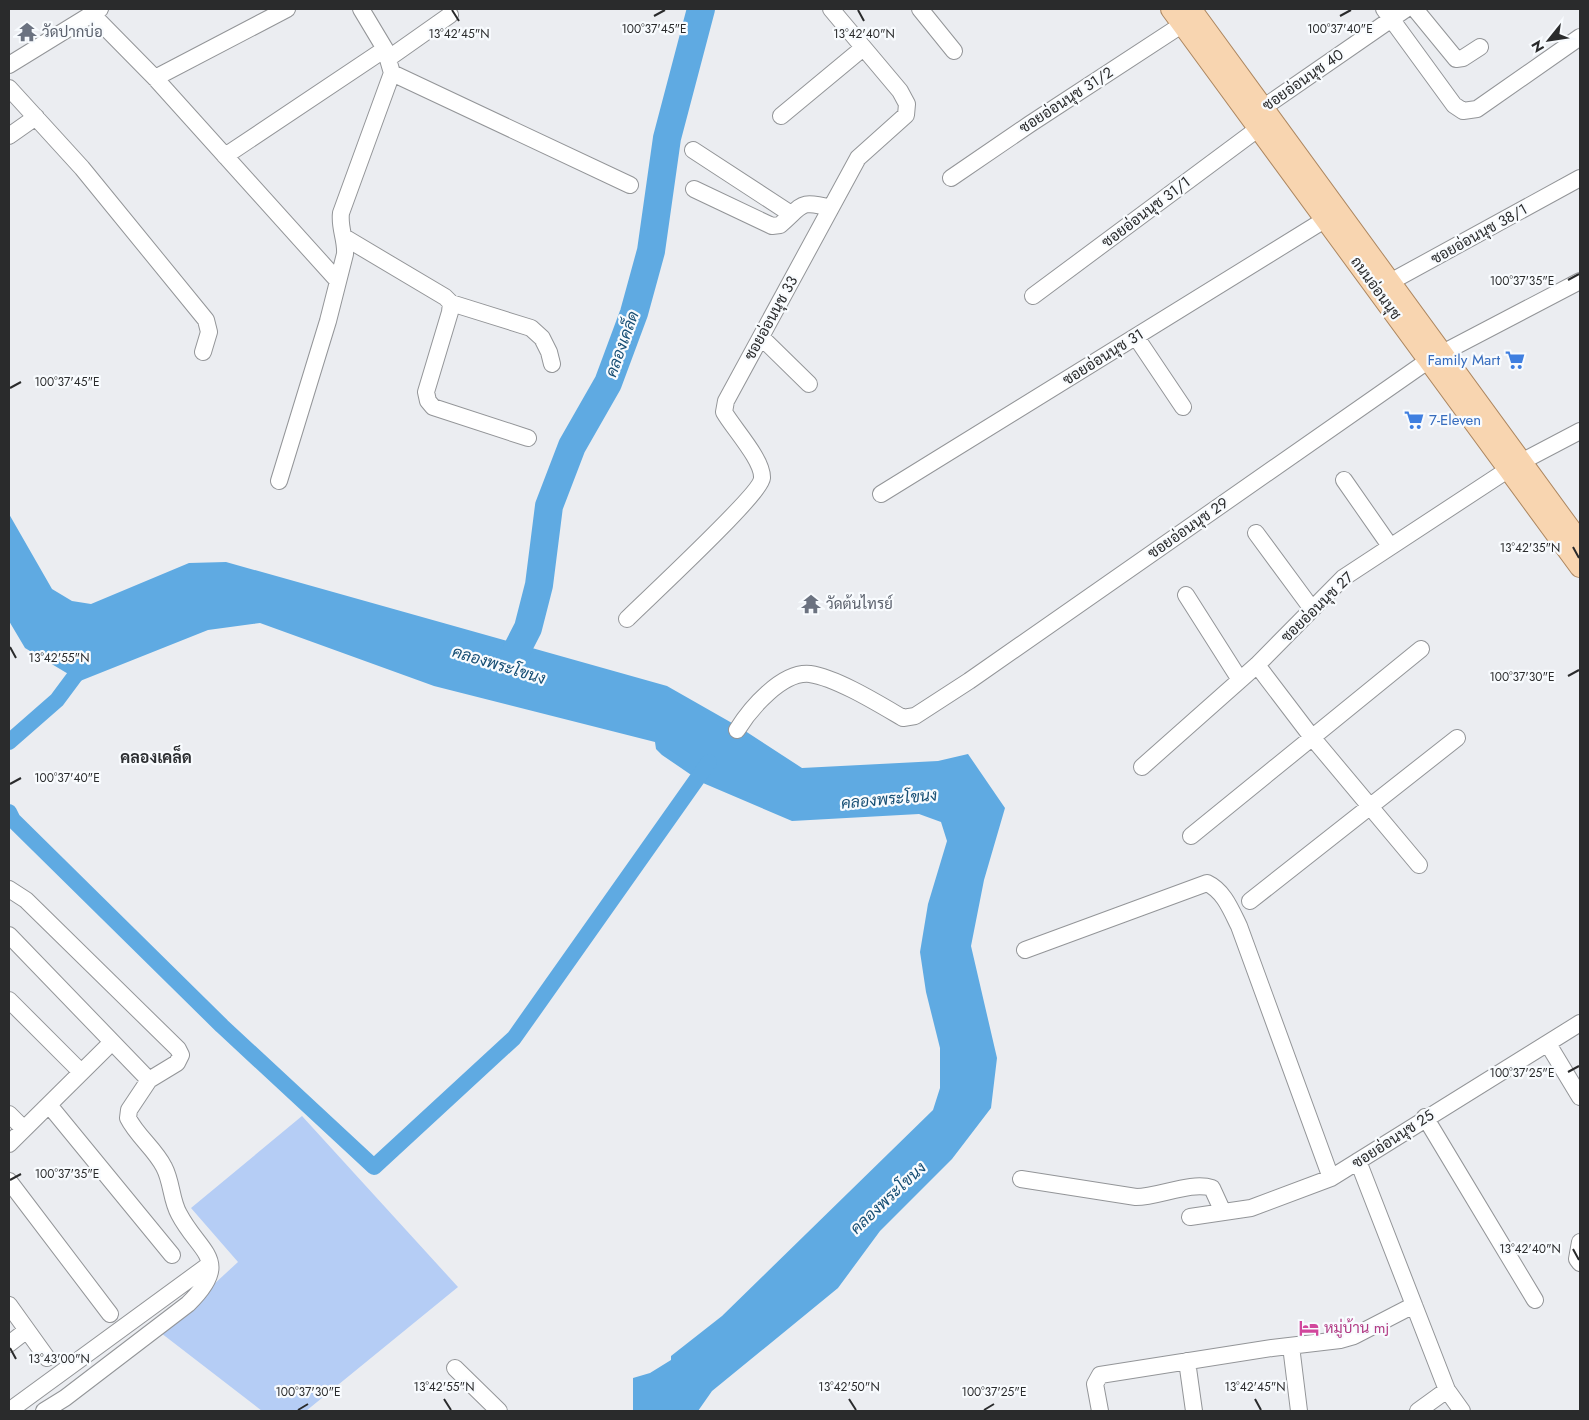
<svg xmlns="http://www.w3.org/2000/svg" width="1589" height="1420" viewBox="0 0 1589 1420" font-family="Jost,Sarabun,sans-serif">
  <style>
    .green { fill: #b5cdf5 }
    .water { fill: #5faae2 }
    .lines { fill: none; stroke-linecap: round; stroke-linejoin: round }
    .canal { stroke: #5faae2; stroke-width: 16 }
    .river { stroke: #5faae2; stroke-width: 28 }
    .minor-casing { stroke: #939598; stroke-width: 18 }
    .major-casing { stroke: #ad8760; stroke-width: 22 }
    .minor { stroke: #fff; stroke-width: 16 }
    .major { stroke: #f8d5b0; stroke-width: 20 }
    .ticks { fill: none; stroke: #2a2b2c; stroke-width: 2 }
    .labels { text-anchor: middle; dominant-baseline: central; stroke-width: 4.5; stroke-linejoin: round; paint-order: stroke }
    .worship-label { font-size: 15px; fill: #5b616d; stroke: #f8fbfe; text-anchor: start }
    .street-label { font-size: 15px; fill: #2a2b2c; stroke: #f8fbfe }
    .shop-label { font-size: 15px; fill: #366cbe; stroke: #f8fbfe; text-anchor: end }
    .hotel-label { font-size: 15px; fill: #b23c85; stroke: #f8fbfe; text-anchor: start }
    .water-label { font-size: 16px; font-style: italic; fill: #164e74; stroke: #f8fbfe }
    .neighbourhood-label { font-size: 16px; font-weight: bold; fill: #2c2e31; stroke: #f8fbfe }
    .ticks-label { font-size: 12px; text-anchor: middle; fill: #2a2b2c; stroke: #f8fbfe; stroke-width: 4.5; stroke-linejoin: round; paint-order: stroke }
  </style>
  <rect width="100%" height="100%" fill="#ebedf1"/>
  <path class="green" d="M302 1116 458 1287 306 1411H262L161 1333 238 1262 191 1208Z"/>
  <path class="water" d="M9 514 52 589 72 601 91 604 189 563 226 562 667 686 739 727 802 768 938 761 968 754 1005 808 984 880 971 946 997 1058 991 1108 952 1159 880 1231 838 1288 712 1391 698 1411H633V1378L650 1373 671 1360V1356L722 1316 933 1110 940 1088V1048L926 992 920 952 928 904 947 841 941 822 919 814 792 821 703 783 662 755 656 749 655 742 434 686 260 623 208 630 80 681 25 648 9 621Z"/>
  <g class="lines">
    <path class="canal" d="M9 742 57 700 86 661
      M9 812 13 820 222 1026 374 1167 514 1038 709 762"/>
    <path class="river" d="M509 665 528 628 539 585 549 506 572 446 608 383 634 313 651 251 667 138 701 9"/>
    <defs>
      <path id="minor" d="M920 9 954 51
        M1384 9 1454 105 1463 111 1477 109 1580 37
        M1415 9 1456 59 1463 58 1480 47
        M92 14 155 78 337 280
        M389 58 450 15
        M9 65 100 9
        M392 73 630 185
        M155 78 287 9
        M9 88 82 168 206 320 209 332 203 352
        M1254 114 1406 9
        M781 116 863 48
        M9 136 36 117
        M693 150 791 214
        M225 156 385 49
        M951 178 1030 124 1183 24
        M694 189 772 226 780 225C803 206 798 199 831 208
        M344 237 445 297 451 303 450 312 426 392 428 401 433 407 528 438
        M1381 287 1580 178
        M1033 296 1259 128
        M451 303 531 328 542 338 549 352 552 364
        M761 337 809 384
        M1136 337 1183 407
        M1521 462 1580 431
        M1344 480 1390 546
        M279 481 328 321 345 254C346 239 339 228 341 213L392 73 385 49 361 9
        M881 494 1326 219
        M1256 533 1312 609
        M1186 595 1240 680
        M627 619C646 600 761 494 762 478 763 460 733 428 724 412L726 401 858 158 906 115 907 104 900 91 831 9
        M1257 665 1311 736 1419 865
        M737 730C750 709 782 671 810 674 837 678 879 704 903 718L915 716 969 681 1429 360 1580 281
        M1142 767 1257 665 1343 578 1509 469
        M1191 836 1421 649
        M9 889 26 900 178 1049 181 1055 177 1063 149 1080
        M1250 901 1457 738
        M9 935 149 1080 129 1110 128 1118C137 1136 155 1149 164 1167 172 1182 171 1200 179 1214 200 1254 233 1260 188 1304L65 1398 44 1411
        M1025 950 1207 883C1224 891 1231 910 1239 926L1331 1178
        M9 1000 81 1072
        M1548 1044 1580 1097
        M49 1105 172 1255
        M9 1114 24 1129
        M1425 1117 1535 1300
        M9 1144 106 1048
        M1358 1161 1447 1390 1418 1411
        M1021 1179 1136 1197C1159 1197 1191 1181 1212 1188L1223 1212
        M9 1181 110 1314
        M1190 1217 1251 1208 1331 1178 1580 1023
        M1580 1242 1577 1259 1580 1263
        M9 1305 47 1358
        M9 1344 27 1330
        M1291 1346 1299 1411
        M1187 1361 1194 1411
        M455 1368 499 1411
        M1447 1390 1462 1411
        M9 1411 210 1264
        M1100 1411 1095 1384 1100 1375 1272 1348 1340 1340 1354 1336 1414 1305"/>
      <path id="major" d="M1171 9 1580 567
        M1191 9 1580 542"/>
    </defs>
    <use href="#minor" class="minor-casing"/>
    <use href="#major" class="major-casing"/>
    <use href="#minor" class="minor"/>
    <use href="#major" class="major"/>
  </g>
  <path class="ticks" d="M452 10 459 21M858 10 864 21M654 16 665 10M1340 16 1351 10M1568 280 1579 274M10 388 21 382M1573 547 1579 558M10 647 16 658M1568 676 1579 670M10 784 21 778M1568 1072 1579 1066M10 1180 21 1174M1573 1249 1579 1260M10 1348 16 1359M444 1399 451 1410M849 1399 856 1410M1255 1399 1261 1410M298 1410 308 1404M984 1410 994 1404"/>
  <defs>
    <symbol id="temple-bare" viewBox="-9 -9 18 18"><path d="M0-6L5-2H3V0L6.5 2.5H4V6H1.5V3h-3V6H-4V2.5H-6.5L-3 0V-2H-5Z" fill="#6b7280" stroke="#f8fbfe" stroke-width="2.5" paint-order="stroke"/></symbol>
    <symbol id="supermarket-bare" viewBox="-9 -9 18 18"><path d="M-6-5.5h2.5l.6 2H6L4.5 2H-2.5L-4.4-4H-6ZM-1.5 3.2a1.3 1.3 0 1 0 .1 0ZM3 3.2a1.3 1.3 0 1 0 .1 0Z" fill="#3f7fe0" stroke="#f8fbfe" stroke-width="2.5" paint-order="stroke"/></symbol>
    <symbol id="hotel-bare" viewBox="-9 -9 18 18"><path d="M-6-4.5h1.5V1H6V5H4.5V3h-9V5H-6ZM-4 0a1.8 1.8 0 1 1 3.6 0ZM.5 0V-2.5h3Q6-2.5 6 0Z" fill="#d1479c" stroke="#f8fbfe" stroke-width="2.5" paint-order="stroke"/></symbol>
  </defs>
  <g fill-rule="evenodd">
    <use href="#temple-bare" x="13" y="18" width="28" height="28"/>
    <use href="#supermarket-bare" x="1501" y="346" width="28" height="28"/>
    <use href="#supermarket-bare" x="1400" y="406" width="28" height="28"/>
    <use href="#temple-bare" x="797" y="590" width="28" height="28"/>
    <use href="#hotel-bare" x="1295" y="1314" width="28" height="28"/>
  </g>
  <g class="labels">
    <g class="worship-label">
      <text x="42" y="32">วัดปากบ่อ</text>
      <text x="826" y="604">วัดต้นไทรย์</text>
    </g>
    <g class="street-label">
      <text transform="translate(1303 80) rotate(-35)">ซอยอ่อนนุช 40</text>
      <text transform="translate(1066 100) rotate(-33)">ซอยอ่อนนุช 31/2</text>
      <text transform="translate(1146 212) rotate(-37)">ซอยอ่อนนุช 31/1</text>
      <text transform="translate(1479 234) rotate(-29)">ซอยอ่อนนุช 38/1</text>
      <text transform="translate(1376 288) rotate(54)">ถนนอ่อนนุช</text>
      <text transform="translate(771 318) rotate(-61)">ซอยอ่อนนุช 33</text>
      <text transform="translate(1103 357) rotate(-32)">ซอยอ่อนนุช 31</text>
      <text transform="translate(1188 528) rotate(-35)">ซอยอ่อนนุช 29</text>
      <text transform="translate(1317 607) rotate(-44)">ซอยอ่อนนุช 27</text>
      <text transform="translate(1393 1139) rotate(-33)">ซอยอ่อนนุช 25</text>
    </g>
    <g class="shop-label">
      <text x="1500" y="360">Family Mart</text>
      <text x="1429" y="420" text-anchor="start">7-Eleven</text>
    </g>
    <g class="hotel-label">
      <text x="1324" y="1328">หมู่บ้าน mj</text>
    </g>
    <g class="water-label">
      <text transform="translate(622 344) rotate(-70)">คลองเคล็ด</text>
      <text transform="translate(499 665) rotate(17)">คลองพระโขนง</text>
      <text transform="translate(889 799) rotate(-5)">คลองพระโขนง</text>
      <text transform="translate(888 1198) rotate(-43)">คลองพระโขนง</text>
    </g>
    <g class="neighbourhood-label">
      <text x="156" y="757">คลองเคล็ด</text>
    </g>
  </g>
  <g class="ticks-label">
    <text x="654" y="33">100°37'45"E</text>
    <text x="1340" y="33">100°37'40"E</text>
    <text x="459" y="38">13°42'45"N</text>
    <text x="864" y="38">13°42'40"N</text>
    <text x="1522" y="285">100°37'35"E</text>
    <text x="67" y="386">100°37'45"E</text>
    <text x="1530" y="552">13°42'35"N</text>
    <text x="59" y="662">13°42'55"N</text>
    <text x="1522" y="681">100°37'30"E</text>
    <text x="67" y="782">100°37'40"E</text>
    <text x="1522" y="1077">100°37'25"E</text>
    <text x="67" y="1178">100°37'35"E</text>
    <text x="1530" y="1253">13°42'40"N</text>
    <text x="59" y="1363">13°43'00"N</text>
    <text x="444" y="1391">13°42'55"N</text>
    <text x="849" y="1391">13°42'50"N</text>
    <text x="1255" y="1391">13°42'45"N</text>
    <text x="308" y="1396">100°37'30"E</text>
    <text x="994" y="1396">100°37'25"E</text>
  </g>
  <rect width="1589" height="1420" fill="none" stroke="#2a2b2c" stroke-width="20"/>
  <g transform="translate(1549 40) rotate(240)" stroke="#f8fbfe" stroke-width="4" paint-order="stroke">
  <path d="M0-4L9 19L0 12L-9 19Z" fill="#2a2b2c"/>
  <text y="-8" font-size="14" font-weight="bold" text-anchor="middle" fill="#2a2b2c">N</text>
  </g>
</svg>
